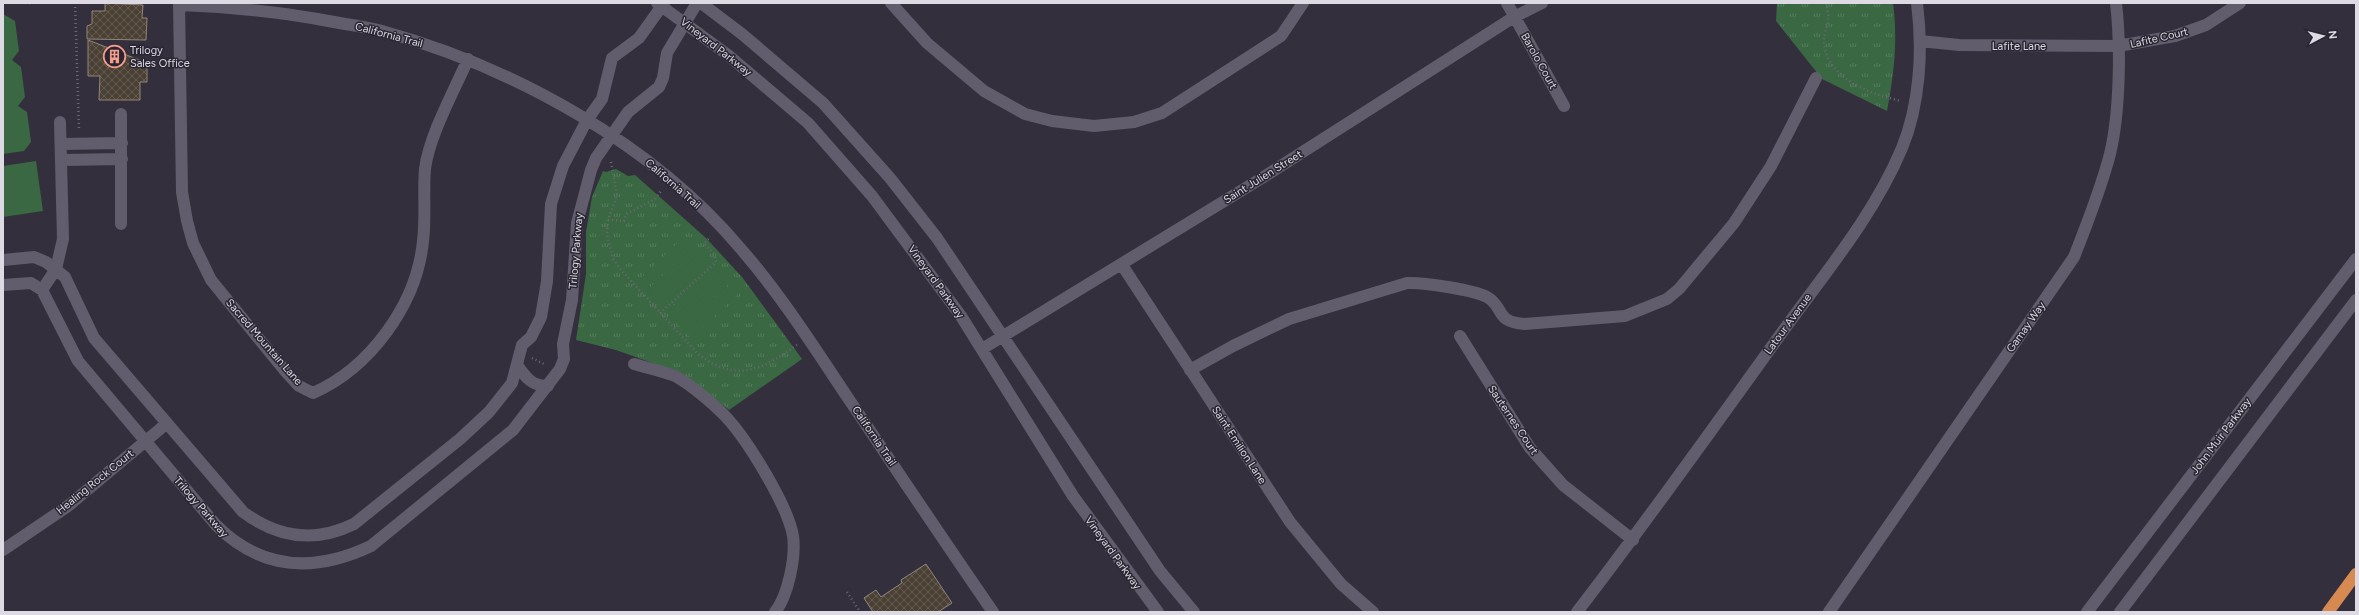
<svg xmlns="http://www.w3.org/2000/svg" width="2359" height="615" viewBox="0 0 2359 615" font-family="Figtree,sans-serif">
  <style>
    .park { fill: url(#park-tufts) }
    .pitch { fill: #396843 }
    .building { fill: url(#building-cross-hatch); stroke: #928578 }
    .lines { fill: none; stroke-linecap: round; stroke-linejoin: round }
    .path { stroke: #6c6774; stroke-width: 2.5; stroke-dasharray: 1 3; stroke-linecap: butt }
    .minor { stroke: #625d6c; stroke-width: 12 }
    .highway { stroke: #d68a52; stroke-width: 12 }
    .labels { text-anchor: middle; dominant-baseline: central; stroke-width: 3; stroke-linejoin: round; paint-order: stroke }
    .street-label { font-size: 11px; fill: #dddae3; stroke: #2a2532 }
    .poi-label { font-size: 11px; fill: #dddae3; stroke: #2a2532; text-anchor: start }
  </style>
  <defs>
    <pattern id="park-tufts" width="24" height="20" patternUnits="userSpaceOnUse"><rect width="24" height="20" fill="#396843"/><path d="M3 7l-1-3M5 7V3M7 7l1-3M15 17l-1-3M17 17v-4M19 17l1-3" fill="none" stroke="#557d5e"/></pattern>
    <pattern id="building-cross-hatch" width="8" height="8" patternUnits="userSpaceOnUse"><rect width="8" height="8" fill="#4b4034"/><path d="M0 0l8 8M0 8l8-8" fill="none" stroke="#645b51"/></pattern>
  </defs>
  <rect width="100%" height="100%" fill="#342f3d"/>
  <path class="park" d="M1777 3H1893C1898 40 1894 74 1887 111L1822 79 1776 21Z
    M616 169 628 176 635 175 706 238 742 277 802 359 729 410 683 374 616 350 576 340 586 274V232L592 197 603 171 606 172Z"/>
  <path class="pitch" d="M3 14 15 21 19 51 12 60 21 67 25 97 18 106 27 112 31 142 24 151 3 154Z
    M36 161 43 211 3 217V166Z
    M685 236 691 242 644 287 638 281Z
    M694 246 700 252 653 297 647 290Z
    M703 256 709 262 662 306 656 300Z
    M715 268 720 274 673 318 667 312Z
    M723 278 729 284 681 328 676 322Z
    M732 288 738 294 691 338 685 332Z"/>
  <path class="building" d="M105 3 143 5 142 18H147L146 40 87 39V26L92 24V11H105Z
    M88 40 147 63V82H140V100H99L100 76H88Z
    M926 564 952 603 938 612H873L864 598 876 590 881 597 902 583 901 580Z"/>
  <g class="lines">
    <path class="path" d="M25 3H32
      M75 3 79 130
      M1826 3C1827 8 1829 13 1828 18 1828 26 1823 35 1824 43 1828 79 1870 94 1901 101
      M611 162 617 195 608 220 607 234 613 259 622 271 698 354C736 383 762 370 797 345
      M608 220 624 221 626 214 655 199 662 190
      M660 313 716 262 714 254 704 243 711 237
      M532 358 546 365
      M847 592 860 612"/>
    <path class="minor" d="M179 3 182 192 187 221 193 243 211 280 286 372 299 386 313 393C370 368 417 304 423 241 426 217 423 192 425 169 429 136 454 91 468 59
      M657 3 728 55 808 123 872 196 961 316 1073 496 1158 612
      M701 3 742 34 823 103 890 178 937 238 1160 571 1194 612
      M891 3 927 43 984 91 1025 114 1052 121 1094 126 1134 122 1162 113 1281 36 1303 3
      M1507 3 1564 106
      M179 5C232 7 283 12 334 22 350 25 367 27 382 31 513 67 653 144 741 249 781 295 814 347 848 398 896 469 944 541 993 612
      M1920 41 1959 45 2118 46 2175 36 2206 25 2240 3
      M121 114V224
      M61 144 122 143
      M62 160 122 159
      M3 260 34 257 46 262 65 277 94 338 243 512C278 538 315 543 354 524L460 439 489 412 512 383 522 345 531 337 541 317 547 281 551 204 563 166 587 120 602 99 612 58 639 38 664 3
      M1122 265 1290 522 1341 584 1373 612
      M3 285 31 283 42 290 78 361 216 525C261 570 314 573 371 546L513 430 560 369 564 359 563 344 572 300 577 223 591 170 596 158 628 112 659 87 663 78 667 53 697 3
      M42 290 56 269 63 239 60 122
      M1460 336 1530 448 1563 485 1633 540
      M982 349 1262 178 1514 17 1542 3
      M634 364C647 368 662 371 675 376 690 384 715 405 727 418 748 441 788 506 793 536 796 557 788 596 775 612
      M517 365C526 378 532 386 548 386
      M1190 370 1233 346 1289 319 1407 283C1422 282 1474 290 1487 297 1505 307 1494 322 1525 324L1625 316 1667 299 1679 289 1734 223 1771 166 1816 78
      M3 550 68 506 166 424
      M1577 612C1648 520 1715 425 1783 331 1825 273 1874 215 1902 148 1920 104 1923 50 1917 3
      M1829 612 2074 257C2087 224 2101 189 2110 154 2120 112 2121 46 2116 3
      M2087 612 2356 259
      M2120 612 2356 300"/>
    <path class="highway" d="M2328 612 2356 574"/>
  </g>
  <defs>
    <symbol id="building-ring" viewBox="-11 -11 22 22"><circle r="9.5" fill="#2a2532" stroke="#f49d8b" stroke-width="1.5"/><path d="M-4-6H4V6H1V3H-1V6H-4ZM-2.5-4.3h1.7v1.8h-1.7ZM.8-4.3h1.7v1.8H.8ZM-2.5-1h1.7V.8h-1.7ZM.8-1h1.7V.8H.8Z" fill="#f49d8b"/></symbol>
  </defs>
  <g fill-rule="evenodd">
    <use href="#building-ring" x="102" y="44" width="25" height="25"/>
  </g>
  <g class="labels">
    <g class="street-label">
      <text transform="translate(389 35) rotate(15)">California Trail</text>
      <text transform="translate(2159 38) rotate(-13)">Lafite Court</text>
      <text x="2019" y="46">Lafite Lane</text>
      <text transform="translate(716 47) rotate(38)">Vineyard Parkway</text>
      <text transform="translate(1539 61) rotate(61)">Barolo Court</text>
      <text transform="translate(1263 177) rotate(-32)">Saint Julien Street</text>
      <text transform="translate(673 184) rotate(41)">California Trail</text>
      <text transform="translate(576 251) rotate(-85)">Trilogy Parkway</text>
      <text transform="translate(936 282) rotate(54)">Vineyard Parkway</text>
      <text transform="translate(1788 324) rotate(-54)">Latour Avenue</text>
      <text transform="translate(2026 327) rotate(-55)">Gamay Way</text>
      <text transform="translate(264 342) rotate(49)">Sacred Mountain Lane</text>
      <text transform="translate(1513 420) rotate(56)">Sauternes Court</text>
      <text transform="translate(874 436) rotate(56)">California Trail</text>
      <text transform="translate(2221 436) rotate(-53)">John Muir Parkway</text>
      <text transform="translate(1239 445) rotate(57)">Saint Emilion Lane</text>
      <text transform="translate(95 482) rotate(-39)">Healing Rock Court</text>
      <text transform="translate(201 507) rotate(49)">Trilogy Parkway</text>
      <text transform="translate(1113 553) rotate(54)">Vineyard Parkway</text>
    </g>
    <g class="poi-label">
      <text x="130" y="50">Trilogy<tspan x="130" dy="13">Sales Office</tspan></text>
    </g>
  </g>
  <rect width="2359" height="615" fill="none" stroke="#dddae3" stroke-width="8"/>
  <g transform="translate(2323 36) rotate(83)" stroke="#2a2532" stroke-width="3" paint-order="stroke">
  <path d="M0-3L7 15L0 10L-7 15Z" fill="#dddae3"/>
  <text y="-6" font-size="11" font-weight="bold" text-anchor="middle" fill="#dddae3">N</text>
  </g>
</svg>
